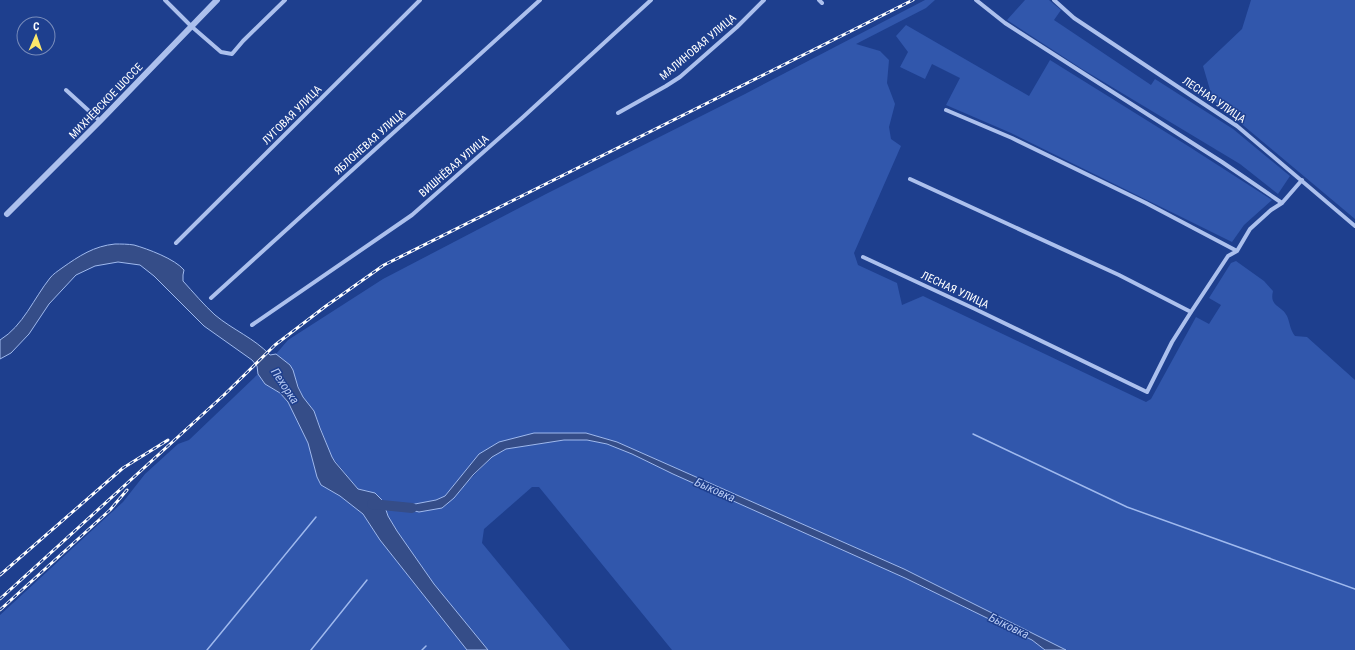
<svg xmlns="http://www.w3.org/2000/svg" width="1355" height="650" viewBox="0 0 1355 650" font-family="'Roboto Condensed',sans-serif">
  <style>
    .green { fill: #3157ac }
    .water { fill: #354d88; stroke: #9fb9ee }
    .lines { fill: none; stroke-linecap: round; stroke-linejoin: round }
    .stream { stroke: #9fb9ee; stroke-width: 1.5 }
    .river { stroke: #354d88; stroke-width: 10 }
    .minor { stroke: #acc0ed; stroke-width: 4 }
    .tertiary { stroke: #acc0ed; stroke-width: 6 }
    .rail-casing { stroke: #fff; stroke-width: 3 }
    .rail { stroke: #1e3f8e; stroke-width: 1.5; stroke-dasharray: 4.5; stroke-linecap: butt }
    .labels { text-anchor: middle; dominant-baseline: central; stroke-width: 3; stroke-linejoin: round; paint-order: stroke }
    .street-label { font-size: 11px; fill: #fff; stroke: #1e3f8e }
    .water-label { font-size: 12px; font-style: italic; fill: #b8cbf4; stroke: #1e3f8e }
  </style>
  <rect width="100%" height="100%" fill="#1e3f8e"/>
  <path class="green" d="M925 0H935L926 8 856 44 880 51 889 60 887 83 895 104 889 127 891 139 901 146 854 253 858 265 897 283 902 305 923 296 1146 402 1151 399 1196 317 1209 324 1221 305 1209 298 1231 263 1236 261 1264 281 1273 291C1269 307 1282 305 1287 316 1290 323 1290 330 1295 336L1307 337 1355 380V650H1066L904 569 617 442 586 433H534L479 454 445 496 436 500 401 507 442 508 492 457 506 449 564 440H587L607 444 632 454 673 474 905 578 1032 640 1045 650H672L539 487H532L484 529 482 543 570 650H488L434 584 397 531 388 516 383 501 369 491 358 489 332 457 314 411 303 397 290 365 276 354 288 340 383 279 546 194 745 94Z
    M1025 0H1049L1061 10 1054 20 1151 85 1155 79 1233 129 1290 176 1278 194 1240 164 1082 69 1007 20Z
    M1251 0H1355V219L1213 100 1203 66 1242 29Z
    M906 25 1029 96 1050 60 1188 146 1272 200 1244 225 1232 242 1011 133 946 105 960 78 932 64 925 79 900 67 908 52 896 36Z
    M258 374 265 384 280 393 288 402 308 443 317 477 321 485 340 496 362 513 380 540 467 650H0V615L101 522 123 502 145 474 178 444 189 440Z"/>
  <path class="water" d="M115 244C121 244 128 244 134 245 148 249 175 259 184 270L183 275V281C193 292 204 305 215 315 233 330 254 338 270 355L276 354 290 365 293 370 298 387 303 397 314 411 320 428 332 457 335 462 358 489 375 493 383 501 388 516 397 531 434 584 488 650H467L380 540 363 514 340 496 321 485 317 477 308 443 288 402 280 393 265 384 258 374 257 366 252 360 204 326 154 276 140 265 118 262 95 266 76 275 49 304 29 334 11 353 0 359V340C23 326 34 298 50 278 53 274 58 271 62 268 79 256 94 246 115 244Z
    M534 433H586L617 442 904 569 1066 650H1045L1032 640 905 578 673 474 632 454 607 444 587 440H564L506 449 492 457 473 475 454 498 442 508 419 512 399 507 436 500 445 496 479 454 499 442Z"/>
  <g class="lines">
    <path class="stream" d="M973 434 1127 507 1355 589
      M207 650 316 517
      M311 650 367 580
      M422 650 426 646"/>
    <path class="river" d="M372 504 412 508"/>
    <path class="minor" d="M165 0 191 26 221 52 232 54 243 41 285 0
      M819 0 822 3
      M976 0 1005 23 1222 162 1282 203
      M1054 0 1074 18 1237 126 1355 226
      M66 90 100 121
      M946 110 1012 138 1146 203 1237 251
      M618 113 666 86 680 77 737 27 764 0
      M910 179 1119 275 1191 312
      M176 243 420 0
      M863 257 975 309 1147 392 1172 342 1191 312 1228 256 1237 251 1250 229 1271 210 1282 203 1302 180
      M211 298 540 0
      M252 325 412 215 522 118 651 0"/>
    <path class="tertiary" d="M7 214 100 121 217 0"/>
    <defs>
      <path id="rail" d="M0 575 123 468 168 440
        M0 599 224 395 275 345 326 306 384 265 913 0
        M0 610 110 510 127 490"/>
    </defs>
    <use href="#rail" class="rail-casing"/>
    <use href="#rail" class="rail"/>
  </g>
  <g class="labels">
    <g class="street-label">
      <text transform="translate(698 47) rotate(-40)">МАЛИНОВАЯ УЛИЦА</text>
      <text transform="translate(1214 100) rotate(34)">ЛЕСНАЯ УЛИЦА</text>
      <text transform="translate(106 101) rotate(-46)">МИХНЕВСКОЕ ШОССЕ</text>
      <text transform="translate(292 115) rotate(-45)">ЛУГОВАЯ УЛИЦА</text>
      <text transform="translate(370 142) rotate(-42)">ЯБЛОНЕВАЯ УЛИЦА</text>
      <text transform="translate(454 166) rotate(-41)">ВИШНЁВАЯ УЛИЦА</text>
      <text transform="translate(955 290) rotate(25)">ЛЕСНАЯ УЛИЦА</text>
    </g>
    <g class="water-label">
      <text transform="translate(285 386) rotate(56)">Пехорка</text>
      <text transform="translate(715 490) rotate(24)">Быковка</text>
      <text transform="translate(1009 626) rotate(26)">Быковка</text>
    </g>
  </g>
  <g transform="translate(36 36) rotate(2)"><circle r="19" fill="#1e3f8e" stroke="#788cbb"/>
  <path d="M0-3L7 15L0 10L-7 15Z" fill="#fce76b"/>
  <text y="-6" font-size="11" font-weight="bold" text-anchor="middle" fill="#ffffff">С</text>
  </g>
</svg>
